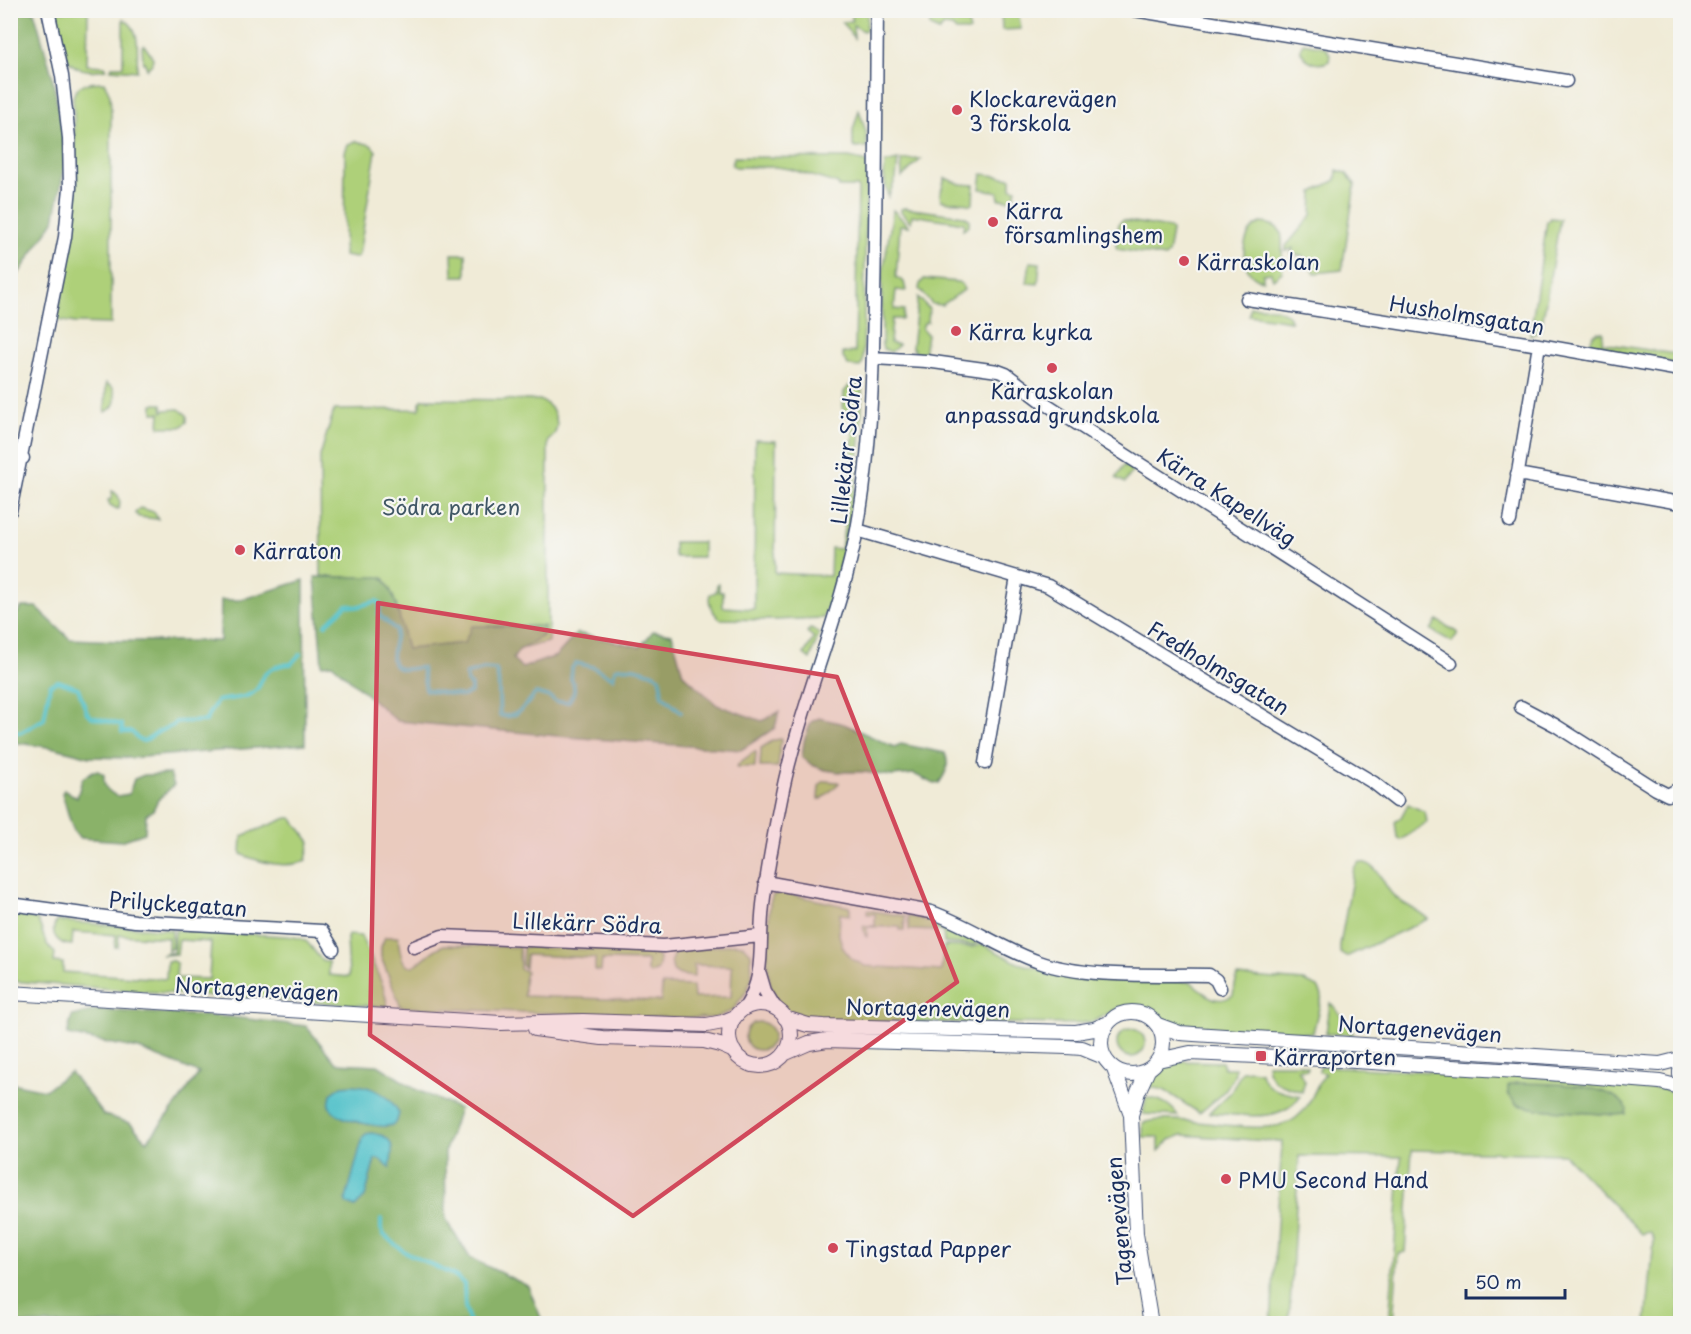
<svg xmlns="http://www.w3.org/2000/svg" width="1691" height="1334" viewBox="0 0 1691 1334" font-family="'Playpen Sans',sans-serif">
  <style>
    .green { fill: #aed079; stroke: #64806c; stroke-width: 1.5; fill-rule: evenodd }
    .forest { fill: #8ab269; stroke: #527064; stroke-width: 1.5 }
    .water { fill: #54c2ca; stroke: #387894; stroke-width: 1.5 }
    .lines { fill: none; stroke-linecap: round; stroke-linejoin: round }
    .stream { stroke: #54c2ca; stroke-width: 4 }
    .minor-casing { stroke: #3b4b70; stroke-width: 15 }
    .tertiary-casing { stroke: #3b4b70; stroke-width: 16 }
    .minor { stroke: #fff; stroke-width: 12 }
    .tertiary { stroke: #fff; stroke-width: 14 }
    .marked { fill: #d1495b; fill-opacity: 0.2; stroke: #d1495b; stroke-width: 4.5; stroke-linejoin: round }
    .poi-dot { fill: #d1495b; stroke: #f6f6f2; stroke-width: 2 }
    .labels { text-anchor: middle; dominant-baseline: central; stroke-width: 4.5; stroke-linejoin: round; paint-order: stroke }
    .poi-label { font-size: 21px; fill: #1b2f5e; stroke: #f6f6f2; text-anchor: start }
    .street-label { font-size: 21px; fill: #1b2f5e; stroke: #f6f6f2 }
    .park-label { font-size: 21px; fill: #405765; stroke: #f6f6f2 }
  </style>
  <rect width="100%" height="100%" fill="#f6f6f2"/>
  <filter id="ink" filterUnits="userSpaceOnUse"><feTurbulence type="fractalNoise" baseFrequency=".0167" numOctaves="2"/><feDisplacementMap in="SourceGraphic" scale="12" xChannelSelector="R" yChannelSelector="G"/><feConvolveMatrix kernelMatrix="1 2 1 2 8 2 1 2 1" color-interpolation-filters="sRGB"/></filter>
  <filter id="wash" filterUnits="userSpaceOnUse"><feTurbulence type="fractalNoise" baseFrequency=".008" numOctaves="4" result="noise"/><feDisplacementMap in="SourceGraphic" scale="24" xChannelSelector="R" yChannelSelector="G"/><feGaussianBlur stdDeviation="1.35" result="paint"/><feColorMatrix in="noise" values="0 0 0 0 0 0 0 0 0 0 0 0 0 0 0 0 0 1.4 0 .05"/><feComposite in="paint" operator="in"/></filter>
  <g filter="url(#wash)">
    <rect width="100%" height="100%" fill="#f0ebd7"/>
    <path class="green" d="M57 11H88L87 65 105 66 106 69C92 72 75 71 67 59Z
      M852 11H868L866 30 863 31 853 25 854 38 842 22 852 21Z
      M1001 11H1018L1021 29 1002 30Z
      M948 12H956L966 18 970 31H956L952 27 944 26 939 31 930 27V21L933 18Z
      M123 19C142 27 137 54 137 71L111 69 112 66H123Z
      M1303 43 1325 47 1330 54 1329 61C1317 68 1304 61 1300 49Z
      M144 45 153 58 152 64 147 69 145 63H143L142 46Z
      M104 82 110 95 111 110V324L75 323 57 320 76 202 77 180 73 97C77 81 91 83 104 82Z
      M859 110 866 132 867 147 856 148 853 146V130Z
      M356 141 371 145 376 151 359 255 356 258 344 256 345 152 348 144Z
      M734 157 849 158 867 162 863 362 860 367 849 366 843 358V353L855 352 858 187H839L838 184 790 169 776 167H735L732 165Z
      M921 159 920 160 902 177 901 160Z
      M898 160 896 178 888 197 884 176 885 163Z
      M1337 170 1346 173 1355 184 1342 270 1315 273 1303 256 1291 254 1293 248 1286 251V246L1312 215 1313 192 1336 180Z
      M982 174 1011 178V188L1016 189 1013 200 999 199 998 192 980 189Z
      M945 178 960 184 974 185 973 203 970 205C958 198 951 205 941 200L940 195Z
      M904 208 964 216 969 219V226L963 230 964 223 912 215 911 222 901 212V209Z
      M893 210 909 226 900 225 896 277 904 282 906 291 896 290 894 309 904 310 903 319H892L890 343 899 345 891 352 883 349 882 345V278Z
      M1550 218 1560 219 1541 330 1530 336 1547 221H1550Z
      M1122 220 1169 228 1172 231 1168 254 1165 257 1117 249 1116 246 1119 223Z
      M1261 223C1284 225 1283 234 1282 253 1282 259 1283 266 1282 272L1273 279 1271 273 1263 274V280C1238 277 1238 231 1261 223Z
      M452 254H466V276H453Z
      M1030 262 1040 263 1038 284 1027 283Z
      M924 279 958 282 962 284 964 290 942 305 932 304 919 289 920 284Z
      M918 297 929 309 928 322 924 323 922 329 927 334 924 355 917 354 912 347Z
      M1250 307C1263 306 1287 307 1291 321L1249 315Z
      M1598 332H1603L1602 343 1675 354 1677 344 1680 345V365L1596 349 1591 346C1590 340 1592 334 1598 332Z
      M106 383 113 388C117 398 116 408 105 412Z
      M850 385H858L862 391C862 443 855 496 844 547 839 570 833 596 823 618L774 620 720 619C713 613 707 603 710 594L716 592 717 584H719V592H723V607L754 609 755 440 776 441 775 573 830 576 831 548 841 549 851 478 854 412 843 410 844 392Z
      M423 399 540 400C556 407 564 429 548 441V642L509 652 404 657 385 579 321 576 320 456 334 410 420 409V402Z
      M153 404H162L163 412 165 410 179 409 187 415V422L181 427H159L160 413H153Z
      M1124 465 1133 470 1125 483 1116 478Z
      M112 491C119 494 121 500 119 508L117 509 110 505 108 500 112 499Z
      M140 508 154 512 158 519 139 517 135 513Z
      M674 542H703V557H676L674 554Z
      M1437 620 1458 633 1452 642 1431 630Z
      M810 629 816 631 819 634 810 659 804 654 814 638 807 632Z
      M781 739 778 767H760L761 748 774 740Z
      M754 752H756L755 767H737L739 763Z
      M824 781 838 782 839 783 822 799H818L819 786Z
      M1408 804 1425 812 1427 822 1401 840 1397 837 1395 822 1401 817Z
      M287 818H292L310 842 306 860C288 870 259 862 241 854L242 836Z
      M1359 862C1378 862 1382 883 1392 894 1402 905 1418 909 1428 919L1346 957 1340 953V945L1354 868Z
      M784 893 850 907V915L840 914 839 935 843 948 852 959 865 966 941 971 944 946 973 947 982 944 1018 963 1051 972 1191 982C1205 993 1215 1007 1233 995L1237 976 1304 981 1318 987 1322 995 1313 1033 1184 1028 1169 1024 1146 1009 1133 1006 1119 1008 1094 1021 1075 1024 819 1021C810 1019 798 1018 791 1014 758 997 768 933 770 903L773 895Z
      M867 910 905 916 904 930H900V927H867V937L865 936 863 926H875V914H867Z
      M10 913 37 919C44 931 42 943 55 953L54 962 63 963V972L166 979 167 961H173L177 964 176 978 209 979 211 942 179 940 177 954 163 955 166 953H173L175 930 285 936C312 938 306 944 322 960L329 962V975L349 977 347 938 348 935 361 936 383 986 388 1007 137 991 11 981Z
      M908 916 954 927 978 942 973 945 944 943 943 931 909 930Z
      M57 921 172 930V948L168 950V938L119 935 118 947H115L116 935 73 932 72 945C58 945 48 933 57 921Z
      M385 937H398C404 993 421 953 444 945L519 947 520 969 526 971 524 982V996L661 1001 662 985 693 986 694 998 731 997 732 966 694 965V977L680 975 673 971 671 961 674 952 678 950 735 944 743 945 751 953 752 978 746 992 732 1011 714 1018 641 1017 401 1007 381 957V947Z
      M523 947 653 951C660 957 661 961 658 970L650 974 647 972V961L602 960 601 971 595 970V958L526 955 525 968 522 965Z
      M1330 1003C1335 1007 1352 1029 1353 1034H1326Z
      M745 1036a14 14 0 1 1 28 0a14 14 0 1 1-28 0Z
      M1117 1043a14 14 0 1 1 28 0a14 14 0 1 1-28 0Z
      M1175 1061 1222 1062 1224 1068H1235C1237 1084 1212 1102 1201 1112L1199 1113 1164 1090 1145 1086 1158 1069Z
      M1267 1064H1299L1308 1067 1307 1070 1298 1069 1305 1081 1302 1092C1286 1086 1268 1085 1267 1064Z
      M1320 1066 1588 1080 1665 1089 1680 1098V1150L1678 1151 1680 1157V1323H1646L1654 1240 1650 1232 1642 1234 1564 1154 1412 1150 1405 1252 1398 1254 1393 1323H1389L1401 1157 1299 1156 1289 1323H1271L1282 1142 1182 1135 1170 1140 1159 1151V1137H1143V1123C1182 1110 1267 1143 1297 1117 1314 1103 1312 1089 1324 1076L1325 1073 1319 1072ZM1580 1086 1614 1096 1615 1115 1538 1109Z
      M1251 1070 1261 1072C1264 1091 1284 1092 1300 1096 1281 1125 1238 1114 1209 1113L1231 1092 1242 1071Z
      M1146 1098C1159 1098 1172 1105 1178 1116L1143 1114Z"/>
    <path class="forest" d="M11 11H34L52 75 67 155 54 221 11 285Z
      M315 577H382C399 598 400 625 407 649L464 643 472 626H544L543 636 519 650 513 659 522 668 556 656 577 633 640 647 653 631 672 634 683 674 717 705 762 721 779 712 775 728 741 750 568 737 397 721 332 664 322 665Z
      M304 580 305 744 130 758 90 757 55 748 11 742V620L22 607H36L70 639 120 641H220L221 600H240Z
      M819 718 844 724 894 747 901 744 945 753C950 765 946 773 939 783L934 784 914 774 892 776 863 772H839L825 770 812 765 802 757 804 741 811 722Z
      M93 771H98L104 775C103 787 107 791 117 796L129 794 134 779 144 775 170 774 174 785 158 800 153 810 146 815 145 833 121 841 80 838 75 833 71 824 62 793 64 790 67 791 77 798 82 779Z
      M96 1010 231 1017 306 1026 336 1063 378 1065 415 1089 459 1109 445 1151 446 1219 470 1258 528 1286 543 1323 11 1324V1083L45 1090 70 1072 104 1115 130 1123 147 1141 177 1104 199 1073 139 1049 67 1035 72 1016Z
      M1518 1083C1545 1084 1614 1081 1627 1109L1626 1114 1615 1115 1538 1109 1517 1105 1508 1094V1086L1511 1084Z"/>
    <path class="water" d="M351 1085C371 1085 390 1095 399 1113 398 1118 397 1123 392 1125 382 1129 350 1121 340 1116 335 1114 332 1110 329 1106L331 1094 342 1086Z
      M371 1133C395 1136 394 1147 390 1168L379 1159H375L365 1197 355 1207 346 1203V1199L363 1137 366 1134Z"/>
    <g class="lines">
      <path class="stream" d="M325 625 347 605 356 607 377 601 380 604 379 615 396 630C397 640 383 667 403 669 409 670 415 667 422 668L426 690 463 696 471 692V686L467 682 466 674 484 669 496 670C501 682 498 701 500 715 517 721 526 704 536 693L550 697 556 702H568C574 694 577 688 571 679L572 668 576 663 593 667 613 678 615 669C630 665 646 670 660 677L662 695 681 712
        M10 725 15 731 20 733 44 719 50 685 58 681 78 688 87 713 92 717 122 725V732H132L139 740 144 741 158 732 172 726 176 722 206 721 208 715 217 701C229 698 247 699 255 691 260 687 260 683 262 678 268 668 281 664 291 664L300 654
        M381 1219V1229L384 1235 403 1251 457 1277 464 1284 465 1307 470 1324"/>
    </g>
  </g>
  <g filter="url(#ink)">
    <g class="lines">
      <defs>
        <path id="minor" d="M1134 10 1566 81
          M1247 299 1539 345 1680 370
          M873 358 926 361 998 371 1006 374 1043 402 1451 663
          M10 458H23
          M1517 474 1680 503
          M10 511 65 237 70 188 69 138 62 76 48 10
          M1510 521 1539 345
          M857 530 1048 586 1374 783 1397 801
          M1521 707 1555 725 1656 789 1668 795 1680 788
          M985 763 1017 577
          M765 882 931 912C969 925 1001 949 1039 962 1086 979 1159 974 1209 975L1216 980 1220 988
          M10 904 135 921 322 931 333 949
          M414 947 442 936 664 946 760 936
          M760 974 765 991 776 1009
          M745 1008C767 972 758 945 763 905 767 869 774 834 781 799 799 707 839 622 857 530 871 452 873 375 874 296 876 201 876 106 877 10"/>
        <path id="tertiary" d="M10 993 501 1023 583 1021 707 1025 723 1022 735 1017
          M729 1035a31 31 0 1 1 62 0a31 31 0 1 1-62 0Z
          M1101 1043a31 31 0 1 1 62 0a31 31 0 1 1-62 0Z
          M785 1018 808 1025 824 1026 1076 1032 1094 1029 1106 1024
          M1158 1025 1180 1033 1194 1034 1660 1064 1680 1059
          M535 1029 602 1038 704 1041 720 1045 734 1051
          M786 1053 809 1043 827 1040 1067 1047 1082 1048 1104 1057
          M1158 1060 1190 1053 1323 1059 1548 1073 1660 1082 1680 1087
          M1114 1069 1131 1115 1136 1234 1151 1324
          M1680 1071V1075
          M1131 1115 1138 1092 1148 1070"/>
      </defs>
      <use href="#minor" class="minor-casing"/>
      <use href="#tertiary" class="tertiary-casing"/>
      <use href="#minor" class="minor"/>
      <use href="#tertiary" class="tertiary"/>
    </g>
  </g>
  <path class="marked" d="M378 603 837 677 957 982 633 1216 370 1035Z"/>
  <g class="poi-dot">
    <circle cx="957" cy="110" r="6"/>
    <circle cx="993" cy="222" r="6"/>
    <circle cx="1184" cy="261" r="6"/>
    <circle cx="956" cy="331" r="6"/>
    <circle cx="1052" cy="368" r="6"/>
    <circle cx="240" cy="550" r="6"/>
    <rect x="1255" y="1050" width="12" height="12" rx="3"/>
    <circle cx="1226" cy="1179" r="6"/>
    <circle cx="833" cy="1248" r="6"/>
  </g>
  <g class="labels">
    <g class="poi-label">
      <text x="969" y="98">Klockarevägen<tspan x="969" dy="24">3 förskola</tspan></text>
      <text x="1005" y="210">Kärra<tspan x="1005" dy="24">församlingshem</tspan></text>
      <text x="1196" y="261">Kärraskolan</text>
      <text x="968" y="331">Kärra kyrka</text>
      <text x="1052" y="390" text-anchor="middle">Kärraskolan<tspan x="1052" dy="24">anpassad grundskola</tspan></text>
      <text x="252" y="550">Kärraton</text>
      <text x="1273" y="1056">Kärraporten</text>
      <text x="1238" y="1179">PMU Second Hand</text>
      <text x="845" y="1248">Tingstad Papper</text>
    </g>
    <g class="street-label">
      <text transform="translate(1467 314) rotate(9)">Husholmsgatan</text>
      <text transform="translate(845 450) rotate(-84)">Lillekärr Södra</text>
      <text transform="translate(1227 496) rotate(33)">Kärra Kapellväg</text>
      <text transform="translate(1219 667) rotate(31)">Fredholmsgatan</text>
      <text transform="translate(178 903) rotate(4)">Prilyckegatan</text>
      <text transform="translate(587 922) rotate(2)">Lillekärr Södra</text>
      <text transform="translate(257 988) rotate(3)">Nortagenevägen</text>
      <text transform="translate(928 1007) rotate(1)">Nortagenevägen</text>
      <text transform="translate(1420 1028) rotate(4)">Nortagenevägen</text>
      <text transform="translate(1118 1221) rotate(-95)">Tagenevägen</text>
    </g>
    <g class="park-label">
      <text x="451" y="506">Södra parken</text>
    </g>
  </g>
  <rect width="1691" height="1334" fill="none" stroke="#f6f6f2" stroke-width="36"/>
  <path d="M1466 1289v9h99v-9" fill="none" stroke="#1b2f5e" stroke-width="3"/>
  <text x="1475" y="1289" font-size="18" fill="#1b2f5e" stroke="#f6f6f2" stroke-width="4.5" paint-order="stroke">50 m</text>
</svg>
